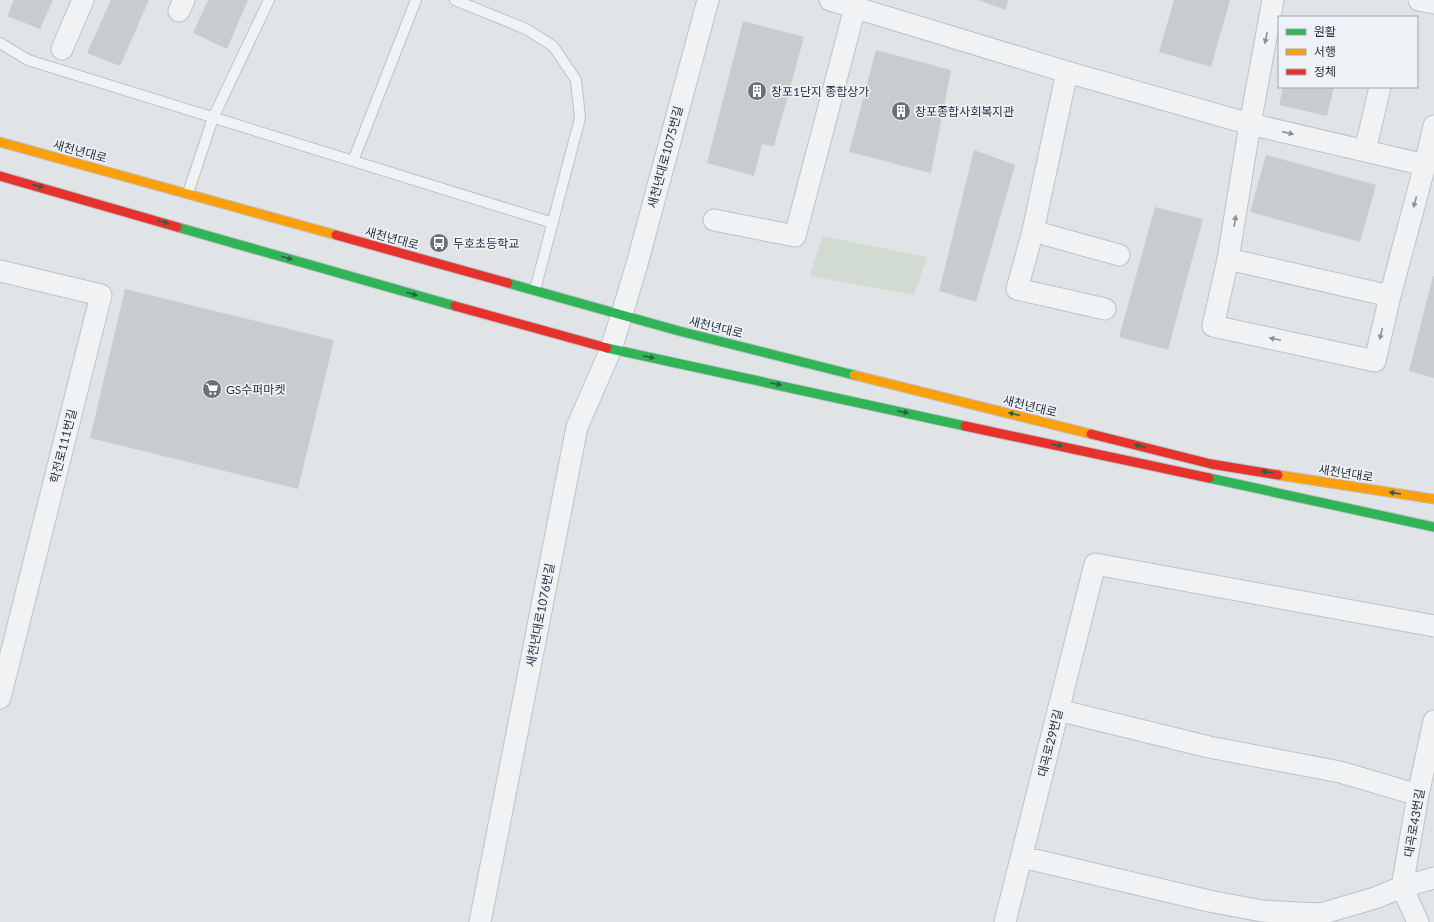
<svg xmlns="http://www.w3.org/2000/svg" width="1434" height="922" viewBox="0 0 1434 922" font-family="Lato,'Noto Sans KR',sans-serif">
  <style>
    .green { fill: #d2dbd1 }
    .building { fill: #c9ccce }
    .lines { fill: none; stroke-linecap: round; stroke-linejoin: round }
    .lane-casing { stroke: #bfc2c4; stroke-width: 12 }
    .street-casing { stroke: #bfc2c4; stroke-width: 23 }
    .fast-casing { stroke: #bdc1c4; stroke-width: 11 }
    .slow-casing { stroke: #bdc1c4; stroke-width: 11 }
    .jam-casing { stroke: #bdc1c4; stroke-width: 11 }
    .lane { stroke: #f0f2f3; stroke-width: 10 }
    .street { stroke: #f0f2f3; stroke-width: 21 }
    .fast { stroke: #30b455; stroke-width: 9 }
    .slow { stroke: #ff9f0a; stroke-width: 9 }
    .jam { stroke: #e5322d; stroke-width: 9 }
    .oneway { fill: #8b929a }
    .oneway2 { fill: #2a6047 }
    .labels { text-anchor: middle; dominant-baseline: central; stroke-width: 3.5; stroke-linejoin: round; paint-order: stroke }
    .poi-label { font-size: 12px; fill: #263340; stroke: #eef2f6; text-anchor: start }
    .street-label { font-size: 12px; fill: #263340; stroke: #eef2f6 }
  </style>
  <rect width="100%" height="100%" fill="#e1e4e6"/>
  <path class="green" d="M822 236 927 257 914 295 810 276Z"/>
  <path class="building" d="M14 0H53L40 29 7 16Z
    M111 0H149L120 66 87 53Z
    M208 0H248L227 49 193 33Z
    M978 0H1008L1006 10Z
    M1174 0H1230L1211 67 1159 52Z
    M743 21 804 37 774 146 762 144 754 176 707 163Z
    M876 50 951 70 931 173 849 152Z
    M1283 87H1334L1327 116 1279 105Z
    M974 150 1015 165 976 302 939 291Z
    M1266 155 1376 185 1360 242 1250 212Z
    M1155 207 1203 219 1168 350 1119 337Z
    M1433 276H1434V378L1409 371Z
    M125 289 334 340 298 489 90 438Z"/>
  <g class="lines">
    <defs>
      <path id="lane" d="M455 0 526 29 553 46 576 80 580 118 535 290
        M0 43 28 60 553 223
        M353 161 416 0
        M188 193 213 118 269 0"/>
      <path id="street" d="M830 0 1067 72 1250 124 1425 165 1434 126
        M1273 0 1250 124 1228 259 1213 326 1375 361 1390 296 1425 165
        M1419 0 1434 3
        M179 11 184 0
        M62 49 83 0
        M1067 72 1033 231 1017 289 1105 309
        M1365 151 1380 87
        M714 220 795 236 857 0
        M1033 231 1119 255
        M1228 259 1390 296
        M0 271 101 295 0 698
        M1058 710 1209 747 1340 772 1418 795
        M1022 857 1209 901 1262 911 1320 914 1375 898 1402 887 1434 878
        M480 922 577 427 611 349 622 314 637 264 708 0
        M1005 922 1095 564 1434 626
        M1418 922 1402 887 1418 795 1434 721"/>
      <path id="fast" d="M177 227 455 306
        M508 283 679 331 854 375
        M607 348 965 426
        M1209 478 1434 527"/>
      <path id="slow" d="M0 142 336 235
        M854 375 1091 434
        M1278 475 1434 499"/>
      <path id="jam" d="M0 176 177 227
        M336 235 508 283
        M455 306 607 348
        M965 426 1209 478
        M1091 434 1211 464 1278 475"/>
    </defs>
    <use href="#lane" class="lane-casing"/>
    <use href="#street" class="street-casing"/>
    <use href="#fast" class="fast-casing"/>
    <use href="#slow" class="slow-casing"/>
    <use href="#jam" class="jam-casing"/>
    <use href="#lane" class="lane"/>
    <use href="#street" class="street"/>
    <use href="#fast" class="fast"/>
    <use href="#slow" class="slow"/>
    <use href="#jam" class="jam"/>
  </g>
  <defs><path id="oneway-solid" d="M-6-.8H1V-3.2L6.5 0L1 3.2V.8H-6Z"/></defs>
  <g class="oneway">
    <use href="#oneway-solid" transform="translate(1266 38) rotate(101)"/>
    <use href="#oneway-solid" transform="translate(1288 133) rotate(13)"/>
    <use href="#oneway-solid" transform="translate(1415 202) rotate(105)"/>
    <use href="#oneway-solid" transform="translate(1235 221) rotate(-81)"/>
    <use href="#oneway-solid" transform="translate(1381 334) rotate(103)"/>
    <use href="#oneway-solid" transform="translate(1275 339) rotate(-168)"/>
  </g>
  <g class="oneway2">
    <use href="#oneway-solid" transform="translate(38 186) rotate(16)"/>
    <use href="#oneway-solid" transform="translate(163 222) rotate(16)"/>
    <use href="#oneway-solid" transform="translate(287 258) rotate(16)"/>
    <use href="#oneway-solid" transform="translate(412 294) rotate(16)"/>
    <use href="#oneway-solid" transform="translate(649 357) rotate(12)"/>
    <use href="#oneway-solid" transform="translate(776 384) rotate(12)"/>
    <use href="#oneway-solid" transform="translate(903 412) rotate(12)"/>
    <use href="#oneway-solid" transform="translate(1014 414) rotate(-166)"/>
    <use href="#oneway-solid" transform="translate(1057 445) rotate(12)"/>
    <use href="#oneway-solid" transform="translate(1140 446) rotate(-166)"/>
    <use href="#oneway-solid" transform="translate(1267 472) rotate(-171)"/>
    <use href="#oneway-solid" transform="translate(1395 493) rotate(-171)"/>
  </g>
  <defs>
    <symbol id="building-disc" viewBox="-11 -11 22 22"><circle r="9.5" fill="#67717a" stroke="#eef2f6"/><path d="M-4-6H4V6H1V3H-1V6H-4ZM-2.5-4.3h1.7v1.8h-1.7ZM.8-4.3h1.7v1.8H.8ZM-2.5-1h1.7V.8h-1.7ZM.8-1h1.7V.8H.8Z" fill="#fff"/></symbol>
    <symbol id="bus-disc" viewBox="-11 -11 22 22"><circle r="9.5" fill="#67717a" stroke="#eef2f6"/><path d="M-5-6H5V4H4V6H2V4H-2V6H-4V4H-5ZM-3.5-4V0h7V-4ZM-3.5 1.2v1.5H-2V1.2ZM2 1.2v1.5H3.5V1.2Z" fill="#fff"/></symbol>
    <symbol id="supermarket-disc" viewBox="-11 -11 22 22"><circle r="9.5" fill="#67717a" stroke="#eef2f6"/><path d="M-6-5.5h2.5l.6 2H6L4.5 2H-2.5L-4.4-4H-6ZM-1.5 3.2a1.3 1.3 0 1 0 .1 0ZM3 3.2a1.3 1.3 0 1 0 .1 0Z" fill="#fff"/></symbol>
  </defs>
  <g fill-rule="evenodd">
    <use href="#building-disc" x="746" y="80" width="22" height="22"/>
    <use href="#building-disc" x="890" y="100" width="22" height="22"/>
    <use href="#bus-disc" x="428" y="232" width="22" height="22"/>
    <use href="#supermarket-disc" x="201" y="378" width="22" height="22"/>
  </g>
  <g class="labels">
    <g class="poi-label">
      <text x="771" y="91">창포1단지 종합상가</text>
      <text x="915" y="111">창포종합사회복지관</text>
      <text x="453" y="243">두호초등학교</text>
      <text x="226" y="389">GS수퍼마켓</text>
    </g>
    <g class="street-label">
      <text transform="translate(80 151) rotate(15)">새천년대로</text>
      <text transform="translate(665 157) rotate(-75)">새천년대로1075번길</text>
      <text transform="translate(392 238) rotate(15)">새천년대로</text>
      <text transform="translate(716 327) rotate(14)">새천년대로</text>
      <text transform="translate(1030 406) rotate(14)">새천년대로</text>
      <text transform="translate(63 446) rotate(-76)">학전로111번길</text>
      <text transform="translate(1346 473) rotate(9)">새천년대로</text>
      <text transform="translate(540 615) rotate(-79)">새천년대로1076번길</text>
      <text transform="translate(1050 743) rotate(-76)">대곡로29번길</text>
      <text transform="translate(1414 823) rotate(-80)">대곡로43번길</text>
    </g>
  </g>
  <rect x="1278" y="16" width="140" height="72" fill="#eef2f6" stroke="#9ea6ad"/>
  <rect x="1286" y="29" width="20" height="6" fill="#30b455" stroke="#9ea6ad"/>
  <text x="1314" y="36" font-size="12" fill="#263340">원활</text>
  <rect x="1286" y="49" width="20" height="6" fill="#ff9f0a" stroke="#9ea6ad"/>
  <text x="1314" y="56" font-size="12" fill="#263340">서행</text>
  <rect x="1286" y="69" width="20" height="6" fill="#e5322d" stroke="#9ea6ad"/>
  <text x="1314" y="76" font-size="12" fill="#263340">정체</text>
</svg>
